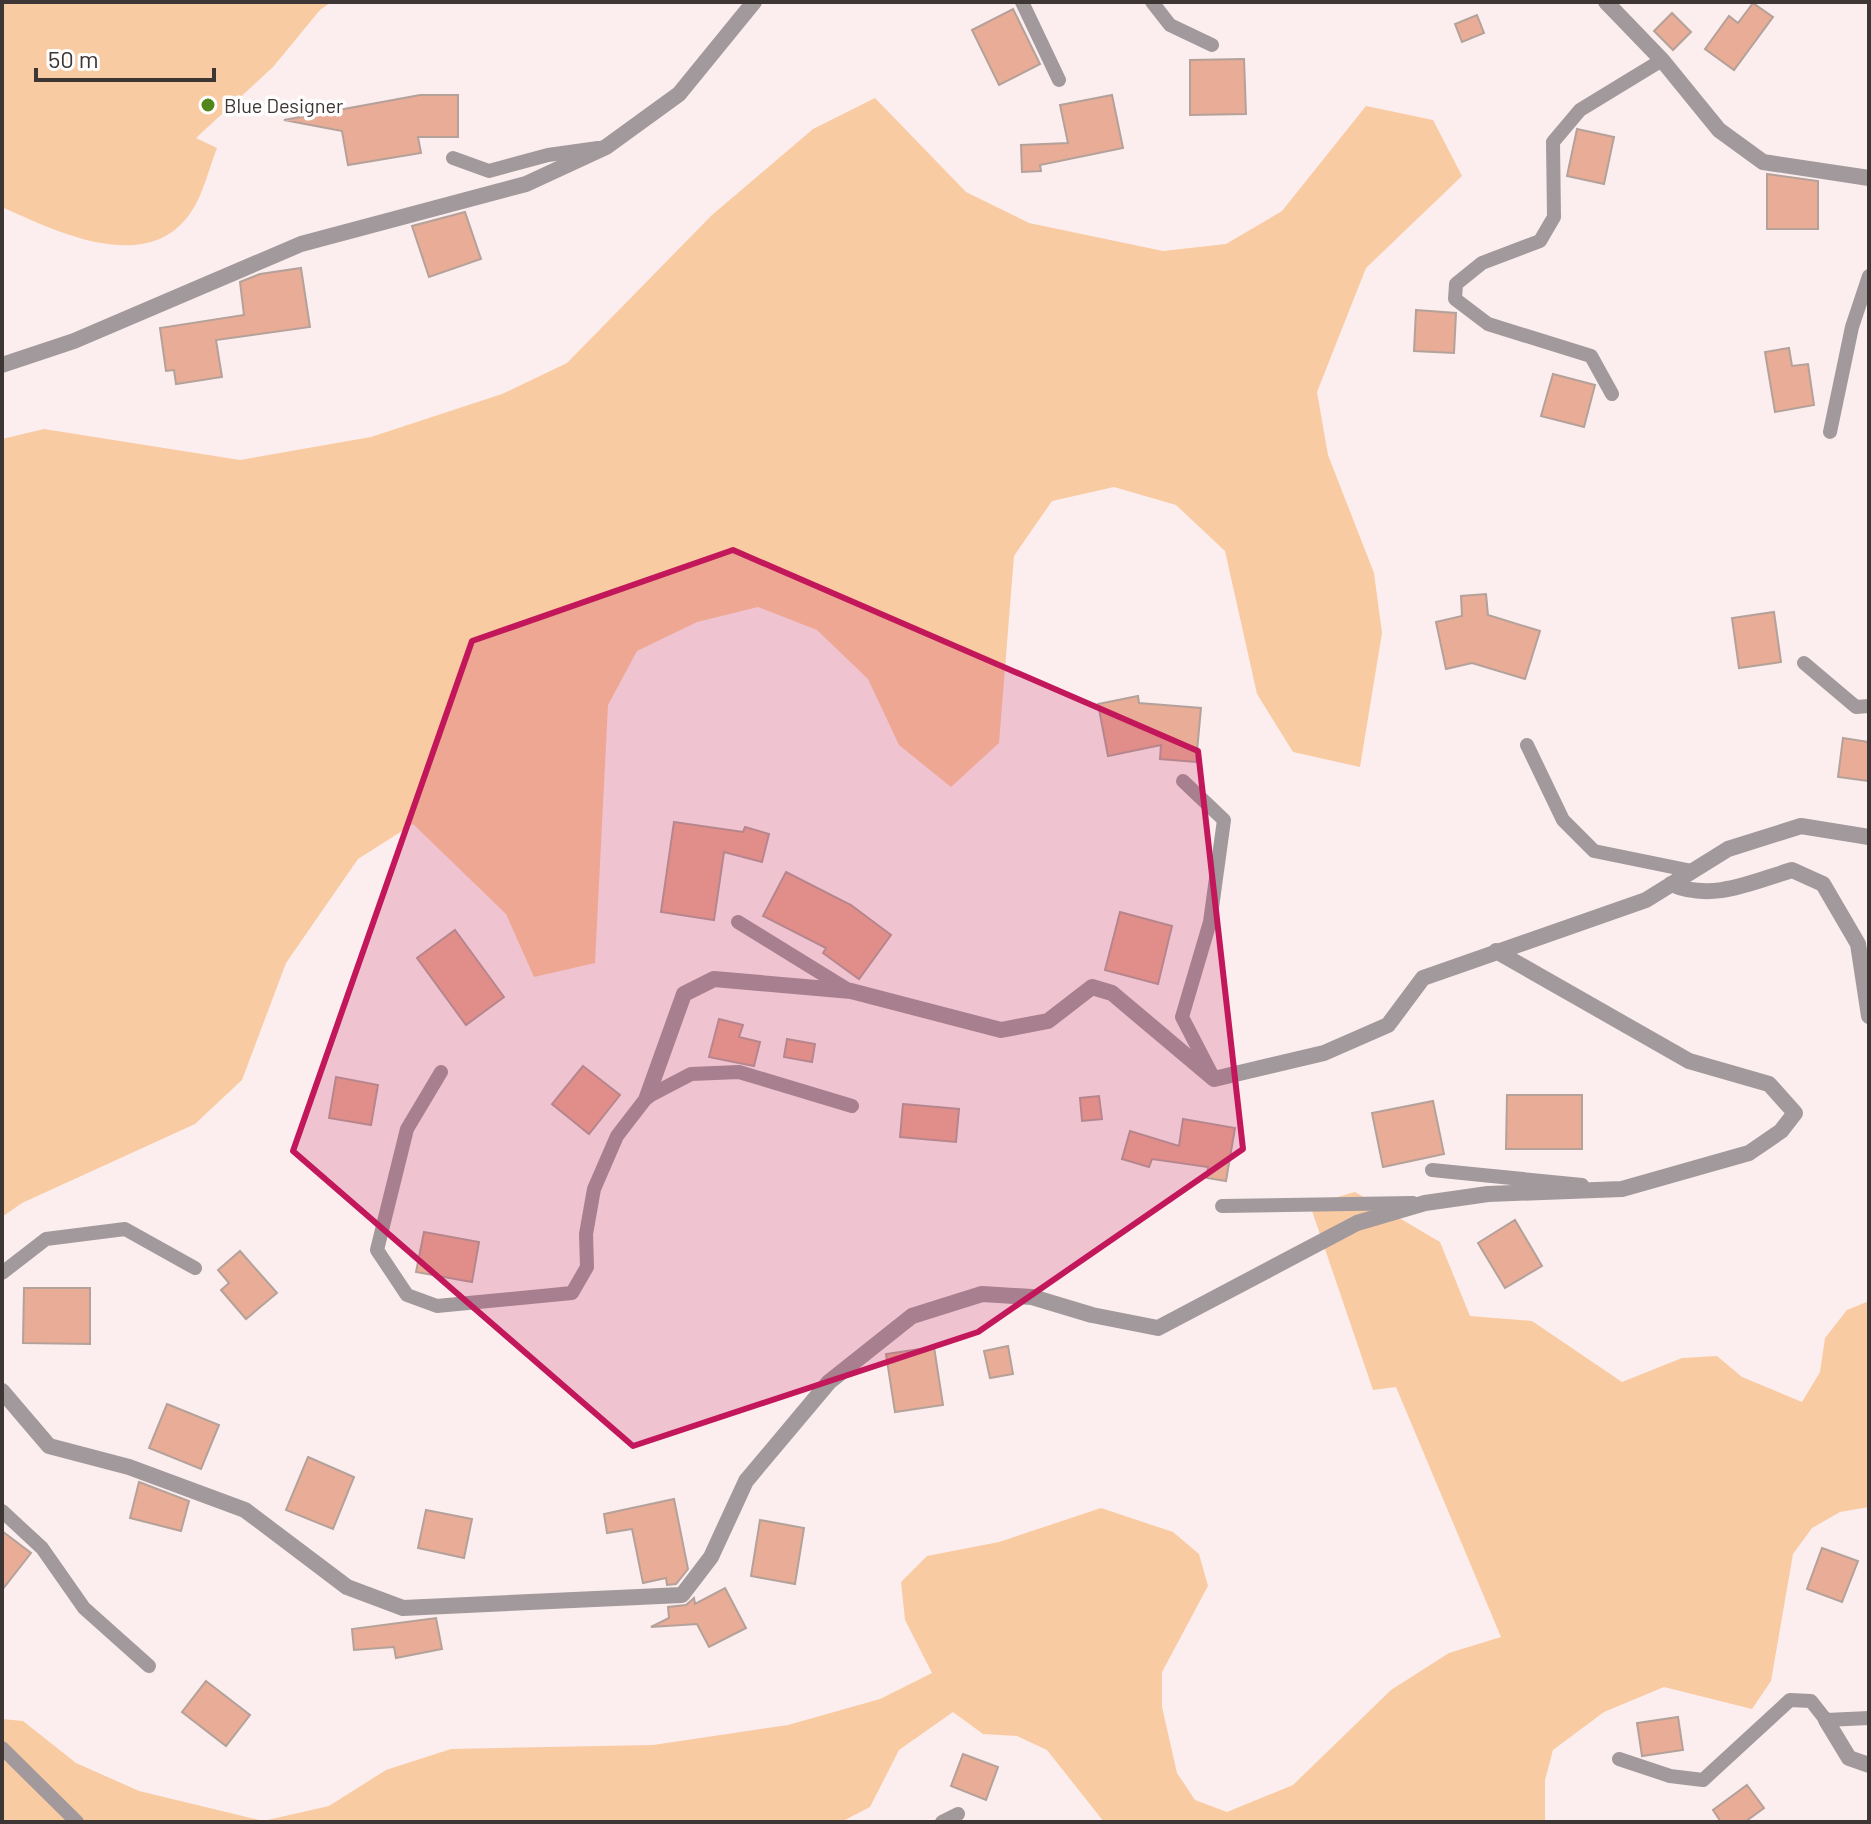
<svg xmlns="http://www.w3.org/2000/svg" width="1871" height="1824" viewBox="0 0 1871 1824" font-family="Barlow,sans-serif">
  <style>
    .green { fill: #f9cba2 }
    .building { fill: #e9ac96; stroke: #b4a19a; stroke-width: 2 }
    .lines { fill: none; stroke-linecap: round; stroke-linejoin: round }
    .lane { stroke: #a2999c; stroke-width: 14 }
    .street { stroke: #a2999c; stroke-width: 16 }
    .marked { fill: #c2185b; fill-opacity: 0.2; stroke: #c2185b; stroke-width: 6; stroke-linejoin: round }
    .poi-dot { fill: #52851b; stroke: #fff; stroke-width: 3 }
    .labels { text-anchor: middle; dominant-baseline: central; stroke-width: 7; stroke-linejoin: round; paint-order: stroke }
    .poi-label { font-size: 20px; fill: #3e3535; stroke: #fff; text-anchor: start }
  </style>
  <rect width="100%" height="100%" fill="#fceeee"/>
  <path class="green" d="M2 2H331L320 10 273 67 196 138 217 148C209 168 203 195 191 212 148 277 55 231 2 207Z
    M875 98 966 192 1029 223 1163 251 1226 244 1282 211 1366 106 1433 120 1462 176 1366 268 1317 392 1328 455 1374 573 1382 633 1360 767 1293 752 1257 694 1225 551 1176 505 1114 487 1052 501 1014 556 999 743 951 787 899 745 868 679 817 630 758 607 697 622 637 651 608 705 595 963 534 977 506 914 413 824 358 859 286 963 242 1080 195 1124 22 1203 2 1217V439L44 429 240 460 371 437 502 394 567 363 712 215 813 129Z
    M1355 1192 1440 1242 1470 1316 1532 1321 1622 1382 1682 1358 1717 1356 1742 1377 1802 1402 1820 1372 1825 1338 1847 1310 1869 1301V1507L1840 1512 1812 1528 1793 1554 1771 1681 1752 1709 1664 1687 1604 1712 1553 1750 1545 1780V1822H1104L1047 1750 1017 1736 983 1734 953 1712 899 1750 870 1807 841 1822H2V1719L23 1721 76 1763 139 1791 263 1821 329 1806 386 1770 451 1749 653 1745 788 1725 880 1699 932 1673 905 1620 901 1582 927 1556 999 1542 1101 1508 1173 1532 1199 1554 1208 1586 1162 1672V1707L1177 1773 1195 1800 1227 1812 1293 1785 1391 1690 1449 1653 1501 1637 1396 1387 1373 1390 1310 1205Z"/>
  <path class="building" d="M1753 3 1773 17 1734 70 1705 49 1729 16 1738 23Z
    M1013 9 1040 64 999 85 972 30Z
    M1672 13 1691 32 1673 50 1654 31Z
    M1477 15 1484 33 1462 42 1455 24Z
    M1244 59 1246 114 1190 115V60Z
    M420 95H458V137H418L421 153 348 165 342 131 284 120Z
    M1112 95 1123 148 1040 165 1041 171 1022 172 1021 145 1068 143 1060 105Z
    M1577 129 1614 137 1604 184 1567 176Z
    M1767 174 1818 181V229H1767Z
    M465 212 481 259 429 277 412 226Z
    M301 268 310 327 216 340 222 377 176 384 174 370 166 371 160 328 244 315 240 282 260 274Z
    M1416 310 1456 313 1454 353 1414 351Z
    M1789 348 1792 366 1808 364 1814 405 1775 412 1765 352Z
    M1553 374 1595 385 1584 427 1541 416Z
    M1486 594 1488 615 1540 631 1525 679 1472 663 1446 669 1436 622 1462 616 1461 596Z
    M1774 612 1781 662 1739 668 1732 618Z
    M1138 696 1139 703 1201 708 1196 762 1160 759 1161 745 1108 756 1098 704Z
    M1843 738 1869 742V781L1838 777Z
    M674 822 743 832 745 827 769 834 762 862 724 852 714 920 661 912Z
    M786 872 851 905 891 935 859 979 823 953 826 948 763 916Z
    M1120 912 1172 926 1158 984 1105 970Z
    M455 930 504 997 466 1025 417 958Z
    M719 1019 743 1025 739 1037 760 1042 754 1066 709 1057Z
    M787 1039 815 1044 812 1062 784 1057Z
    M583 1066 620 1095 589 1134 552 1104Z
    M336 1077 378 1085 371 1125 329 1118Z
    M1507 1095H1582V1149H1506Z
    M1099 1096 1102 1119 1082 1121 1080 1098Z
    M1433 1101 1444 1154 1383 1167 1372 1113Z
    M903 1104 959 1109 956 1142 900 1137Z
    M1183 1119 1235 1128 1226 1181 1207 1178 1208 1167 1152 1159 1149 1167 1122 1159 1130 1131 1179 1146Z
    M1515 1220 1542 1266 1505 1288 1478 1243Z
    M424 1232 479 1242 472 1282 416 1272Z
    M240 1251 277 1293 246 1319 221 1290 229 1283 218 1270Z
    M24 1288H90V1344L23 1343Z
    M1008 1346 1013 1374 990 1378 984 1351Z
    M934 1347 943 1405 895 1412 886 1354Z
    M167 1404 219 1425 201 1469 149 1448Z
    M308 1457 354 1477 333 1529 286 1510Z
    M139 1482 189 1501 181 1531 130 1518Z
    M674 1499 688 1569 676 1584 667 1585 666 1578 643 1583 632 1529 607 1533 604 1514Z
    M426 1510 472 1519 464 1558 418 1548Z
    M760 1520 804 1528 795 1584 751 1576Z
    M2 1531 31 1553 2 1590Z
    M1822 1548 1858 1561 1842 1602 1807 1589Z
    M725 1588 746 1628 709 1647 697 1624 651 1627 669 1618 668 1607 686 1605 694 1598 695 1604Z
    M436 1618 442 1649 396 1658 394 1647 354 1650 352 1629Z
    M206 1681 250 1715 226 1746 182 1712Z
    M1678 1717 1683 1750 1642 1756 1637 1723Z
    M963 1754 998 1767 986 1800 951 1786Z
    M1747 1785 1764 1808 1745 1822H1721L1713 1810Z"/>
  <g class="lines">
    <path class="lane" d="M1022 2 1059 80
      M1152 2 1170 25 1212 45
      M453 158 489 171 548 155 598 148
      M1612 394 1591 356 1488 324 1455 299 1456 284 1482 263 1540 241 1554 217 1553 142 1580 110 1662 60
      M1830 432 1852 327 1869 276
      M1804 663 1856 707 1869 706
      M1527 745 1563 820 1594 851 1692 871
      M1183 781 1224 820 1210 922 1182 1017 1212 1075
      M738 922 850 991
      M441 1072 407 1129 377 1250 407 1295 437 1306 572 1293 587 1267 586 1234 594 1189 617 1136 647 1097 691 1074 739 1072 852 1106
      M1432 1170 1582 1185
      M1222 1206 1413 1203
      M2 1273 46 1239 125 1229 195 1268
      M2 1511 42 1548 84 1608 149 1666
      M2 1748 77 1822
      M1619 1759 1670 1776 1703 1780 1790 1700 1811 1701 1826 1720 1869 1718
      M942 1822 958 1814"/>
    <path class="street" d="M1606 2 1662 60 1719 130 1763 162 1869 178
      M2 365 74 341 301 244 526 184 606 147 679 94 754 2
      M1671 884C1712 902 1752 882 1792 870L1823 884 1858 944 1869 1016
      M647 1097 684 994 714 979 851 991 1001 1030 1048 1021 1092 987 1112 993 1214 1079 1324 1053 1388 1025 1423 978 1646 900 1728 849 1801 826 1869 837
      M2 1391 49 1446 129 1467 245 1510 347 1587 403 1608 682 1595 711 1557 746 1481 829 1382 912 1316 982 1294 1032 1297 1092 1315 1158 1328 1357 1223 1425 1203 1488 1194 1622 1189 1749 1153 1781 1131 1795 1113 1769 1084 1689 1061 1496 951
      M1826 1720 1849 1758 1869 1765"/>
  </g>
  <path class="marked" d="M733 550 1198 751 1243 1149 978 1332 633 1446 293 1151 472 641Z"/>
  <circle class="poi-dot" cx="208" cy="105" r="8"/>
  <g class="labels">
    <g class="poi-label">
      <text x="224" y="105">Blue Designer</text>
    </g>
  </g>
  <rect width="1871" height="1824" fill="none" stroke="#3e3535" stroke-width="8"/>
  <path d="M36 68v12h178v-12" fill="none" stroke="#3e3535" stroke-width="4"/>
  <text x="48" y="68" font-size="24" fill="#3e3535" stroke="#ffffff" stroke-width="6" paint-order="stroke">50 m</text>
</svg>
